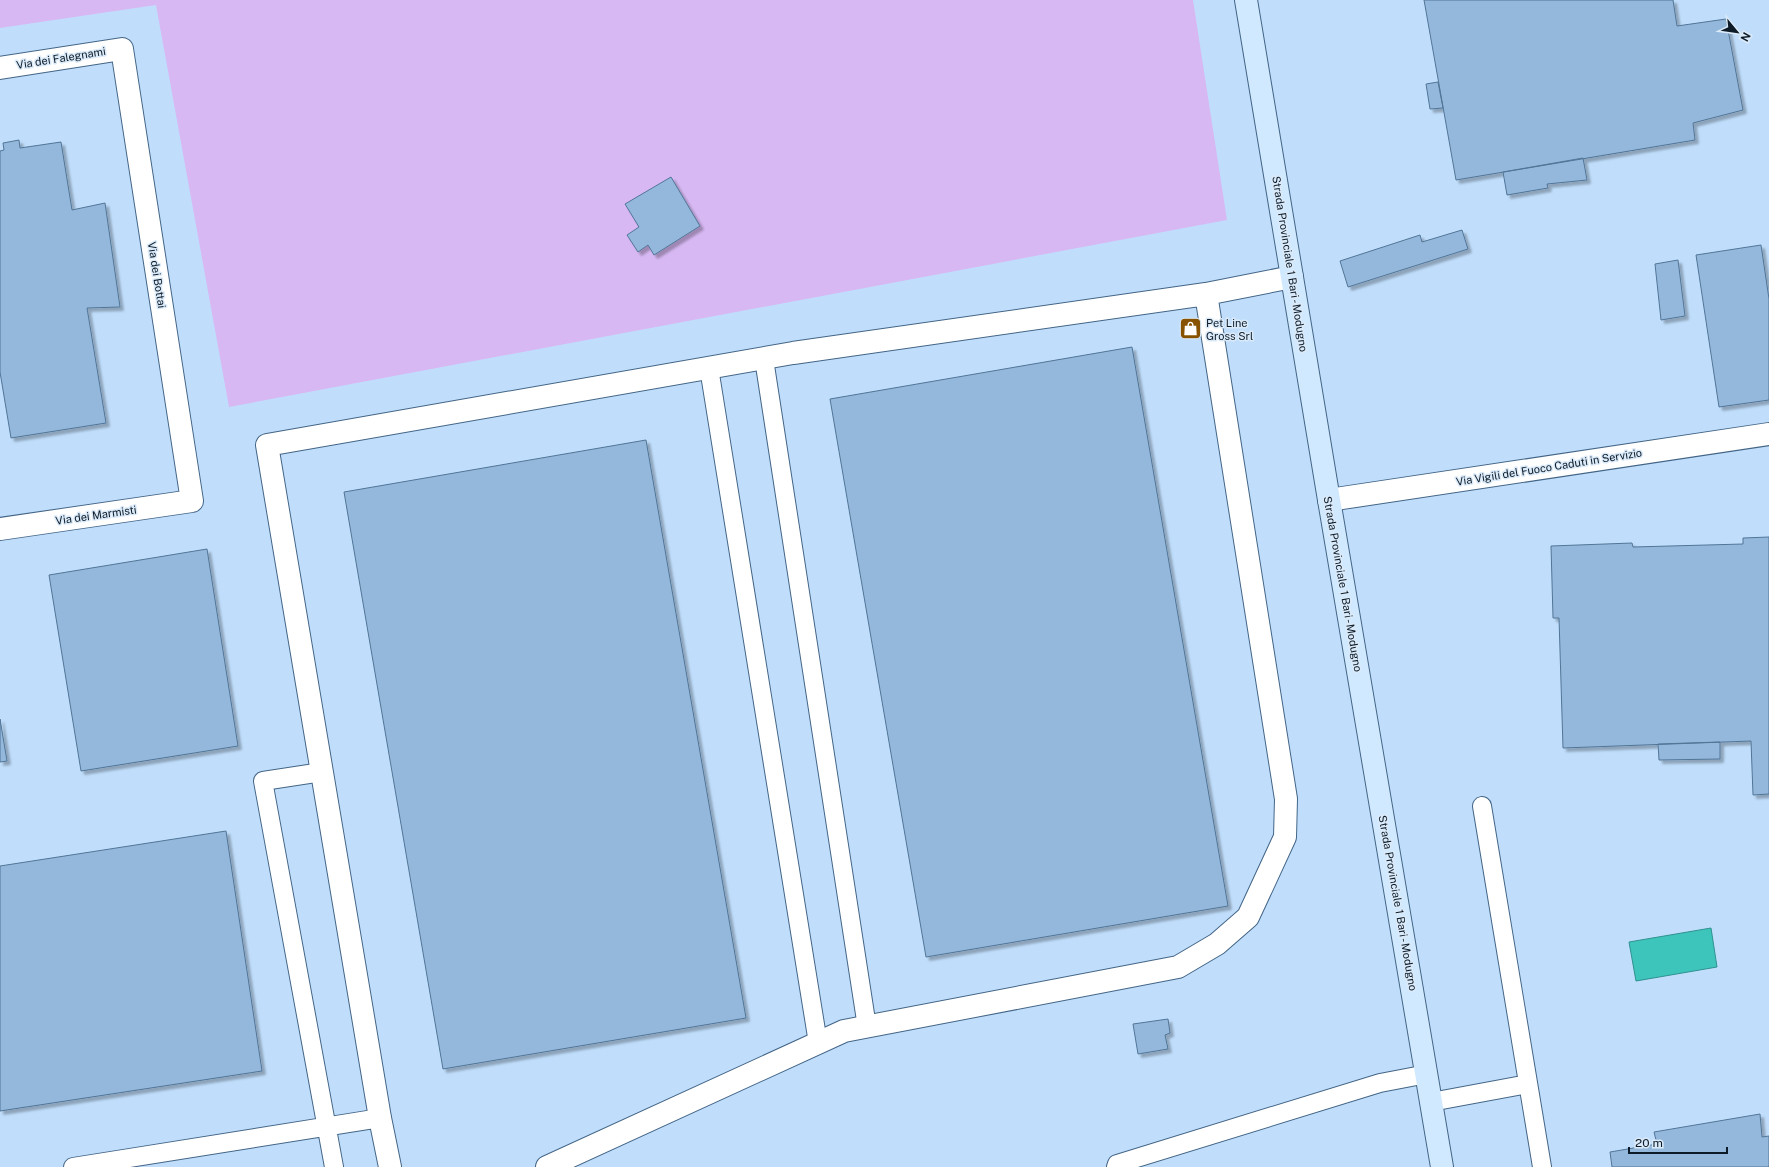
<svg xmlns="http://www.w3.org/2000/svg" width="1769" height="1167" viewBox="0 0 1769 1167" font-family="'Public Sans',sans-serif">
  <style>
    .green { fill: #d7b8f3 }
    .water { fill: #3ec5bb; stroke: #2f928f }
    .building { fill: #93b8dc; stroke: #527596; filter: url(#shadow) }
    .lines { fill: none; stroke-linecap: round; stroke-linejoin: round }
    .lane-casing { stroke: #436586; stroke-width: 20 }
    .street-casing { stroke: #436586; stroke-width: 24 }
    .secondary-casing { stroke: #436586; stroke-width: 24 }
    .lane { stroke: #fff; stroke-width: 18 }
    .street { stroke: #fff; stroke-width: 22 }
    .secondary { stroke: #d1e9fe; stroke-width: 22 }
    .labels { text-anchor: middle; dominant-baseline: central; stroke-width: 3; stroke-linejoin: round; paint-order: stroke }
    .street-label { font-size: 11px; fill: #0d1b28; stroke: #dbeaf9 }
    .poi-label { font-size: 11px; fill: #0d1b28; stroke: #dbeaf9; text-anchor: start }
  </style>
  <defs>
    <filter id="shadow"><feDropShadow dx="3.5" dy="3.5" stdDeviation="1" flood-color="#0004"/></filter>
  </defs>
  <rect width="100%" height="100%" fill="#c0defc"/>
  <path class="green" d="M0 0H1193L1227 220 229 407 156 5 0 28Z"/>
  <path class="water" d="M1711 928 1717 967 1636 981 1629 942Z"/>
  <path class="building" d="M1424 0H1673L1677 26 1726 19 1743 110 1693 123 1695 140 1456 180Z
    M1438 82 1443 108 1430 109 1426 84Z
    M19 140 20 148 61 142 72 210 105 203 120 307 87 308 106 423 11 438 0 372V151L4 150 3 143Z
    M1583 158 1587 180 1547 184 1548 188 1507 195 1503 172Z
    M671 177 700 226 654 255 648 245 638 252 627 235 639 227 625 204Z
    M1462 230 1468 249 1348 287 1340 261 1420 235 1422 242Z
    M1761 245 1769 299V400L1719 407 1696 255Z
    M1678 260 1685 316 1661 320 1655 264Z
    M1132 347 1228 906 926 957 830 399Z
    M646 440 746 1018 443 1069 344 492Z
    M1769 537V794L1753 795 1751 741 1563 748 1559 618H1553L1551 546 1632 543 1633 547 1743 544V538Z
    M207 549 238 746 81 771 49 575Z
    M0 719 7 761 0 762Z
    M1720 742V759L1659 760 1658 744Z
    M226 831 262 1071 0 1111V866Z
    M1168 1019 1170 1033 1165 1035 1168 1049 1138 1054 1133 1024Z
    M1760 1114 1762 1137 1769 1136V1167H1612L1610 1152 1657 1144 1654 1132Z"/>
  <g class="lines">
    <defs>
      <path id="lane" d="M764 359 867 1027
        M709 368 818 1043
        M322 772 263 781 334 1167
        M1482 806 1542 1167
        M1431 1102 1528 1084
        M73 1167 380 1118
        M1116 1167 1117 1164 1380 1083 1427 1074"/>
      <path id="street" d="M0 68 122 49 192 501 0 529
        M1329 500 1769 434
        M390 1167 380 1118 267 445 793 353 1206 294 1292 277
        M547 1167 844 1031 1178 967 1217 944 1248 917 1285 837 1286 799 1206 294"/>
      <path id="secondary" d="M1246 0 1329 500 1442 1167"/>
    </defs>
    <use href="#lane" class="lane-casing"/>
    <use href="#street" class="street-casing"/>
    <use href="#secondary" class="secondary-casing"/>
    <use href="#lane" class="lane"/>
    <use href="#street" class="street"/>
    <use href="#secondary" class="secondary"/>
  </g>
  <defs>
    <symbol id="shop-square" viewBox="-11 -11 22 22"><rect x="-9" y="-9" width="18" height="18" rx="4" fill="#885300" stroke="#dbeaf9"/><path d="M-5-2.5h2.3a2.7 3.5 0 0 1 5.4 0H5L5.5 6h-11ZM-1.5-2.5h3a1.5 2.3 0 0 0-3 0Z" fill="#fff"/></symbol>
  </defs>
  <g fill-rule="evenodd">
    <use href="#shop-square" x="1178" y="316" width="25" height="25"/>
  </g>
  <g class="labels">
    <g class="street-label">
      <text transform="translate(61 58) rotate(-9)">Via dei Falegnami</text>
      <text transform="translate(1290 264) rotate(81)">Strada Provinciale 1 Bari - Modugno</text>
      <text transform="translate(157 275) rotate(81)">Via dei Bottai</text>
      <text transform="translate(1549 467) rotate(-9)">Via Vigili del Fuoco Caduti in Servizio</text>
      <text transform="translate(96 515) rotate(-8)">Via dei Marmisti</text>
      <text transform="translate(1343 584) rotate(80)">Strada Provinciale 1 Bari - Modugno</text>
      <text transform="translate(1398 903) rotate(80)">Strada Provinciale 1 Bari - Modugno</text>
    </g>
    <g class="poi-label">
      <text x="1206" y="323">Pet Line<tspan x="1206" dy="13">Gross Srl</tspan></text>
    </g>
  </g>
  <g transform="translate(1737 32) rotate(119)" stroke="#dbeaf9" stroke-width="3" paint-order="stroke">
  <path d="M0-3L7 15L0 10L-7 15Z" fill="#0d1b28"/>
  <text y="-6" font-size="11" font-weight="bold" text-anchor="middle" fill="#0d1b28">N</text>
  </g>
  <path d="M1629 1147v6h98v-6" fill="none" stroke="#0d1b28" stroke-width="2"/>
  <text x="1635" y="1147" font-size="12" fill="#0d1b28" stroke="#dbeaf9" stroke-width="3" paint-order="stroke">20 m</text>
</svg>
